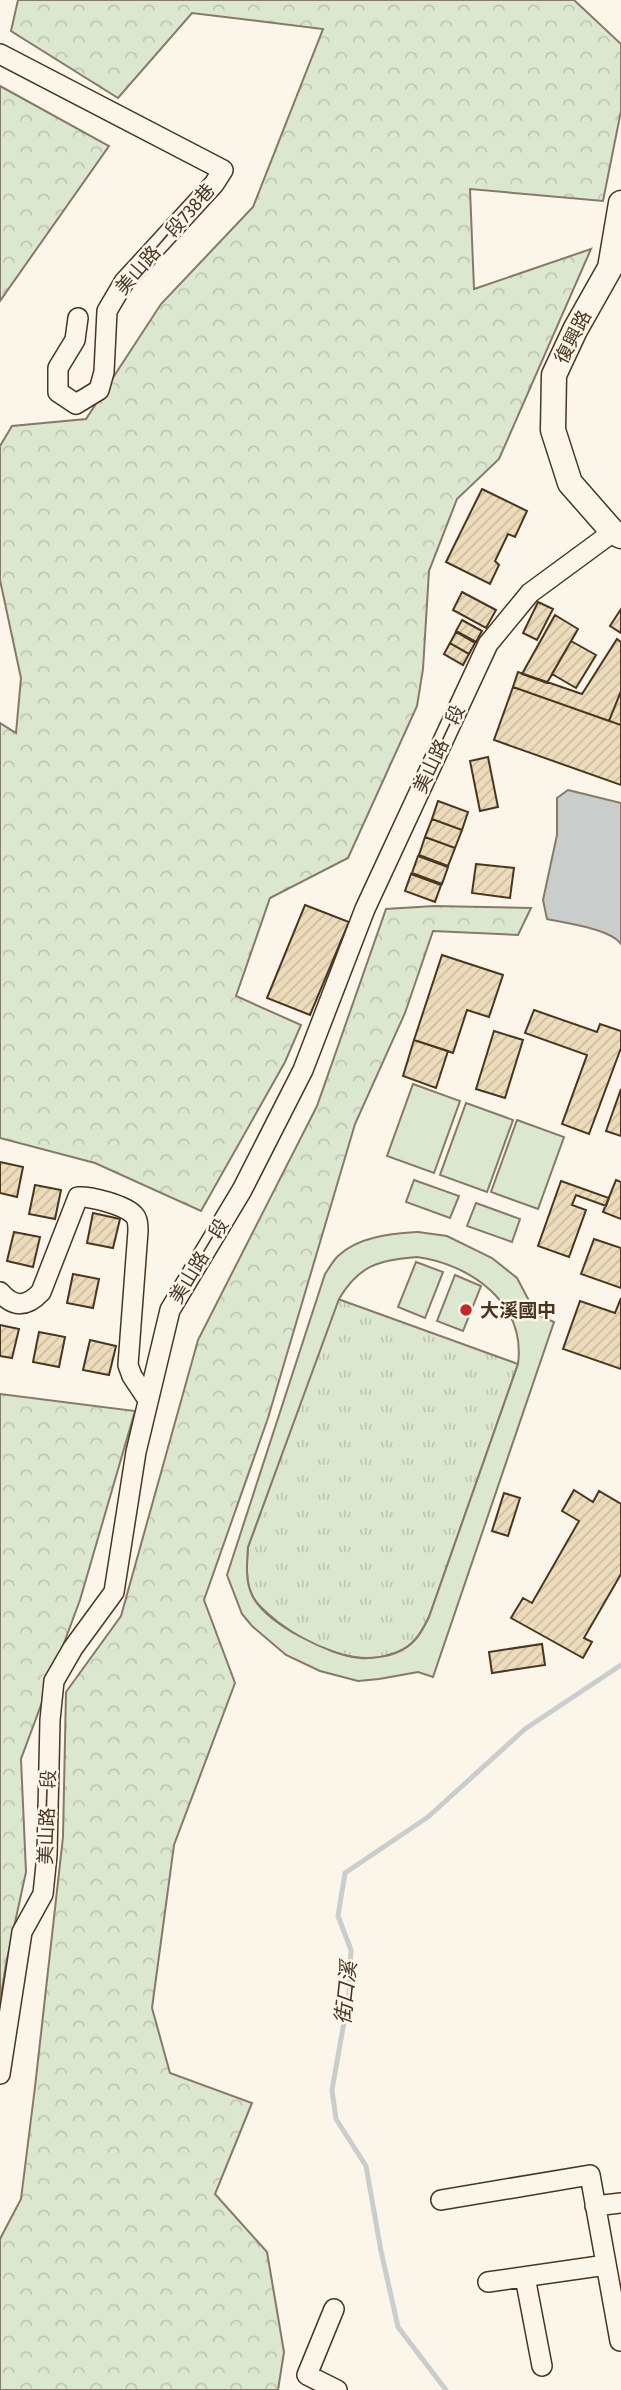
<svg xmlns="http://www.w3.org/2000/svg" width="621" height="2390" viewBox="0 0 621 2390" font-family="'Fira Sans Condensed','Noto Sans TC',sans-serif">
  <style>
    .grass { fill: url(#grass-tufts); stroke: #887966; stroke-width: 2 }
    .forest { fill: url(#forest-crowns); stroke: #887966; stroke-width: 2 }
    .pitch { fill: #dce7d0; stroke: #887966; stroke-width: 2; fill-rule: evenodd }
    .water { fill: #c9cecd; stroke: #887966; stroke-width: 2 }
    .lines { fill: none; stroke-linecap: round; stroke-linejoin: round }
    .stream { stroke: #c9cecd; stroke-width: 5 }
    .building { fill: url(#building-hatch); stroke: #4a3520; stroke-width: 2 }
    .minor-casing { stroke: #4a3520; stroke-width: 22 }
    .major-casing { stroke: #4a3520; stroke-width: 27 }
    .minor { stroke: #fbf6e9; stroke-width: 19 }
    .major { stroke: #fbf6e9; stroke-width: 24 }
    .poi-dot { fill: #c62828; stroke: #fbf6e9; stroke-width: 2.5 }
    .labels { text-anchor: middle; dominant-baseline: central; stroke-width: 5; stroke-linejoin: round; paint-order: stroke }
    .street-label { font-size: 19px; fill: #4a3520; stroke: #fbf6e9 }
    .poi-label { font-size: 19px; font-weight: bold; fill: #4a3520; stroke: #fbf6e9; text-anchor: start }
    .water-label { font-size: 21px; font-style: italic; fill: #4a3520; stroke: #fbf6e9 }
  </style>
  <defs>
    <pattern id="grass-tufts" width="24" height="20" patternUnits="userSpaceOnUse" patternTransform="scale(1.75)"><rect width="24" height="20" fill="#dce7d0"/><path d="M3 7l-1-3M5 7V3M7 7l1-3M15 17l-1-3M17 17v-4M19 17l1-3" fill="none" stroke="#bec7b2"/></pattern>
    <pattern id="forest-crowns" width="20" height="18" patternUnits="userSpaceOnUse" patternTransform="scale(1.75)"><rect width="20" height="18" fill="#dce7d0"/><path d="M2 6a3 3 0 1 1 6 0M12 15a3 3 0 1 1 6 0" fill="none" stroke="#bec7b2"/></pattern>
    <pattern id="building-hatch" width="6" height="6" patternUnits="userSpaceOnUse" patternTransform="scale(1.75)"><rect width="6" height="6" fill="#ecdcbc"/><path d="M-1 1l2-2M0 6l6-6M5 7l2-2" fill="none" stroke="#ccbda1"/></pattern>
  </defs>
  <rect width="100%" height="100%" fill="#fbf6e9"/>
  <path class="grass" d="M338 1299 518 1364 429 1617C422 1631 416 1642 402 1650 362 1671 310 1647 278 1622 269 1615 256 1605 252 1595 245 1581 247 1562 248 1547Z"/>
  <path class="forest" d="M18 0H574L621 44V111L603 201 470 189 474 289 591 249 499 459 457 499 429 571 423 669 417 706 348 858 270 898 236 996 301 1025 285 1062 201 1211 95 1163 0 1138V723L16 733 21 678 0 580V446L12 426 86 419 161 304 253 207 323 29 192 13 118 98 11 31Z
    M0 86 109 146 0 301Z
    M434 906 531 908 518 935 433 931 405 1013 355 1124 268 1418 204 1600 235 1683 174 1845 152 2008 170 2073 252 2103 215 2194 267 2252 284 2352 278 2390H0V2239L21 2199 35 2087 63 1837 66 1692 121 1616 198 1340 317 1106 386 909Z
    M0 1394 135 1411 80 1600 21 1759 26 1872 6 1964 0 2002Z"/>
  <path class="pitch" d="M413 1084 460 1101 434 1173 387 1156Z
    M466 1103 513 1120 487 1192 440 1175Z
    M517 1120 564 1137 538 1209 491 1192Z
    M414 1180 459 1196 450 1218 406 1202Z
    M476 1203 520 1219 512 1242 467 1226Z
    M418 1232 447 1236 492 1258 517 1278 536 1314 554 1322 433 1677 418 1672 379 1679 358 1681 320 1671 286 1655 252 1626 242 1614 227 1575 325 1274C329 1268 333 1261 338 1256 359 1236 391 1234 418 1232ZM417 1257C470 1264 526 1303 518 1364L429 1617C422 1631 416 1643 402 1650 391 1656 373 1659 360 1658 330 1656 265 1623 252 1595 245 1581 247 1562 248 1547L339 1299C359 1265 379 1260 417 1257Z
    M416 1262 443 1272 425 1318 398 1307Z
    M455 1275 481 1286 463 1331 437 1321Z"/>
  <path class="water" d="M568 790 621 803V944C611 929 565 923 547 919L543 900 557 835V798Z"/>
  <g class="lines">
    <path class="stream" d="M446 2390 398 2327 381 2251 366 2166 336 2119 332 2090 349 1994 351 1950 338 1916 345 1873 428 1817 525 1729 621 1665"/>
  </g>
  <path class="building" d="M482 489 527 511 515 537 508 534 495 561 499 565 490 584 446 562Z
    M462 592 496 610 486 628 453 610Z
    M538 602 553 609 537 640 523 633Z
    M621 609V633L610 626Z
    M555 615 578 629 547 683 522 674Z
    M462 620 482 631 476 642 456 631Z
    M456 632 475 643 469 654 450 643Z
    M617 639 621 642V691L609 721 513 687 518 672 582 694Z
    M571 641 596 655 576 688 552 674Z
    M450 643 469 654 463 665 444 654Z
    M513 687 621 725V785L494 740Z
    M621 691V725L609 721Z
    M488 757 498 807 480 811 470 761Z
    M438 801 468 812 462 830 432 819Z
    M432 819 462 830 455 848 425 837Z
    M425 837 455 848 448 866 419 855Z
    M418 856 448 867 442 884 412 873Z
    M476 864 514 868 510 898 472 893Z
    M411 874 441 885 435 902 405 891Z
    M305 905 349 922 310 1015 267 998Z
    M442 955 503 975 489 1017 467 1010 453 1053 414 1040Z
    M534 1010 597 1032 600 1024 621 1031V1048L589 1134 562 1124 587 1055 525 1033Z
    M494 1031 523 1040 505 1098 476 1089Z
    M414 1040 448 1051 436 1088 403 1076Z
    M621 1089V1136L606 1131Z
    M0 1162 23 1167 17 1197 0 1193Z
    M616 1180 621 1182V1219L603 1212Z
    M561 1181 609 1198 606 1206 576 1195 572 1205 586 1210 569 1257 538 1246Z
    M35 1185 61 1190 55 1219 29 1214Z
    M93 1213 120 1219 113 1248 87 1243Z
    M14 1232 40 1237 33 1267 7 1261Z
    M594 1239 621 1248V1288L581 1274Z
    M73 1274 99 1279 93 1308 67 1303Z
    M621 1298V1369L563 1349 580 1301 615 1313Z
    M0 1325 19 1329 12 1358 0 1356Z
    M39 1332 65 1337 59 1367 33 1362Z
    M90 1340 116 1346 109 1375 83 1370Z
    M574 1490 593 1502 599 1491 621 1504V1574L584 1638 592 1642 583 1658 511 1618 523 1598 532 1603 579 1521 562 1511Z
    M504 1493 520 1498 508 1536 492 1531Z
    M542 1644 545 1665 492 1673 489 1652Z"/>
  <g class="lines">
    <defs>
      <path id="minor" d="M0 54 223 170 214 184 124 282 107 311 104 372 99 390 76 404 58 392V368L75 340 78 318
        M0 1292C14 1308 27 1307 41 1292L78 1197C90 1196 125 1205 134 1215 138 1219 138 1226 138 1231L128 1365 132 1376 148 1400
        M0 2074 22 1932 43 1894 47 1855 50 1720 54 1681 73 1648 114 1592 136 1452 170 1310 242 1190 303 1070 365 909 488 644 530 593 613 532
        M441 2200 590 2175 620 2341
        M595 2206 621 2203
        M525 2277 542 2366
        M488 2282 606 2265
        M334 2309 307 2375 337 2390"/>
      <path id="major" d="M621 203 610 268 575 330 554 375 553 430 570 483 613 532 621 536"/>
    </defs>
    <use href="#minor" class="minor-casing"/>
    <use href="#major" class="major-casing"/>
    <use href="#minor" class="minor"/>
    <use href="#major" class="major"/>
  </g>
  <circle class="poi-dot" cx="466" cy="1310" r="7"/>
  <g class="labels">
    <g class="street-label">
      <text transform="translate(165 239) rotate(-49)">美山路一段738巷</text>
      <text transform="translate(573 337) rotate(-63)">復興路</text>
      <text transform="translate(439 749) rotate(-65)">美山路一段</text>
      <text transform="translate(199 1261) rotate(-59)">美山路一段</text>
      <text transform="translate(47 1817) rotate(-88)">美山路一段</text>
    </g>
    <g class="poi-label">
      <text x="480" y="1310">大溪國中</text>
    </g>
    <g class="water-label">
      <text transform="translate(346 1993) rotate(-84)">街口溪</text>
    </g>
  </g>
</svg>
